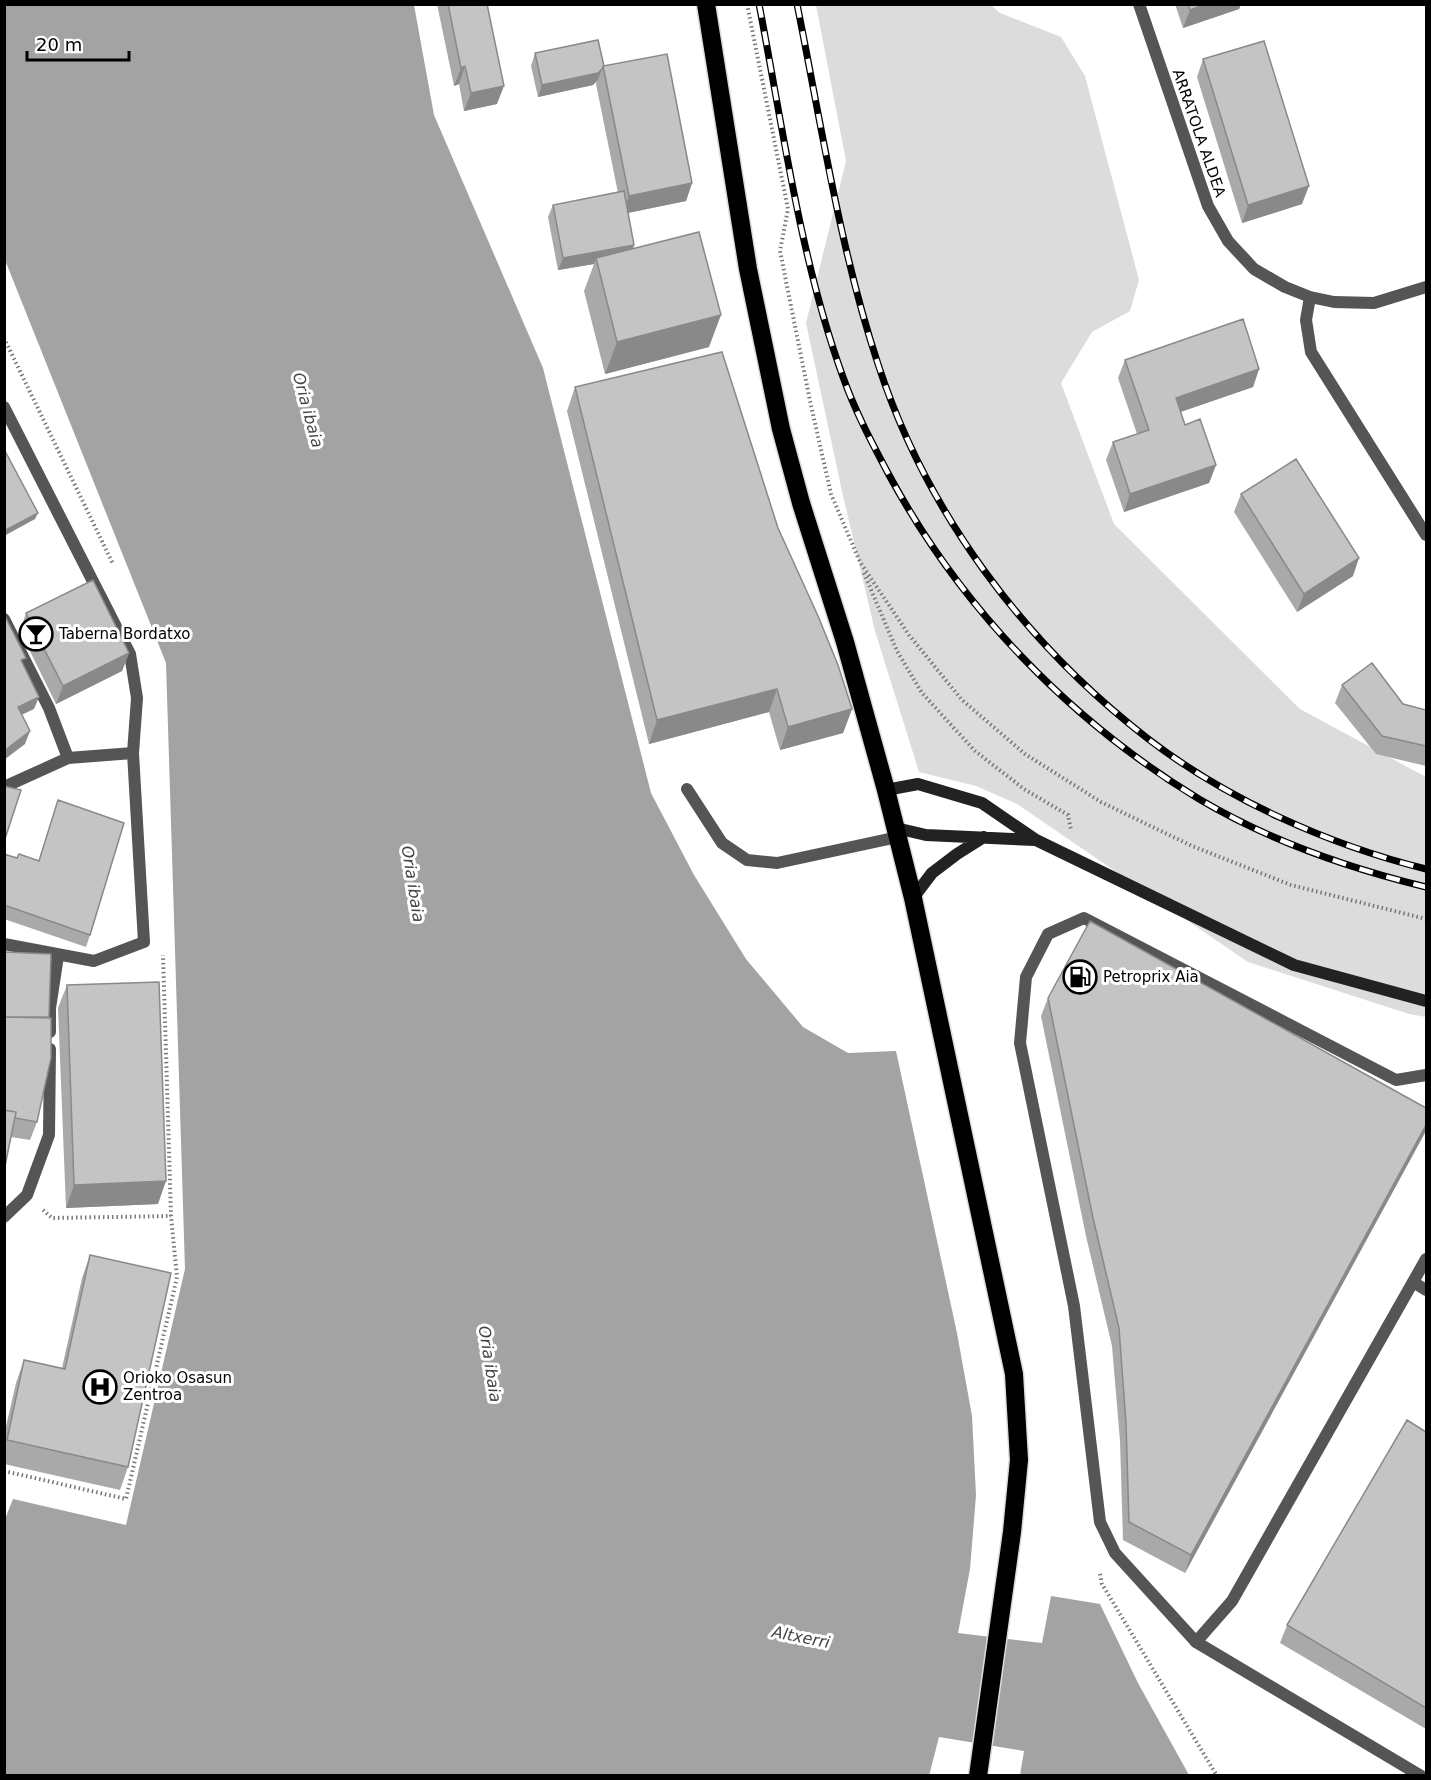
<svg xmlns="http://www.w3.org/2000/svg" width="1431" height="1780" viewBox="0 0 1431 1780" font-family="'DejaVu Sans',sans-serif">
  <style>
    .green { fill: #dcdcdc }
    .water { fill: #a3a3a3 }
    .lines { fill: none; stroke-linecap: round; stroke-linejoin: round }
    .highway-casing { stroke: #dbdbdb; stroke-width: 21 }
    .path { stroke: #777; stroke-width: 4; stroke-dasharray: 1.5 3; stroke-linecap: butt }
    .lane { stroke: #555; stroke-width: 12 }
    .street { stroke: #555; stroke-width: 12 }
    .secondary { stroke: #222; stroke-width: 12 }
    .highway { stroke: #000; stroke-width: 18 }
    .rail-casing { stroke: #000; stroke-width: 7 }
    .rail { stroke: #fff; stroke-width: 4.5; stroke-dasharray: 14; stroke-linecap: butt }
    .wall { fill: #a9a9a9 }
    .shaded-wall { fill: #898989 }
    .building { fill: #c4c4c4; stroke: #898989; stroke-width: 1.5 }
    .labels { text-anchor: middle; dominant-baseline: central; stroke-width: 6; stroke-linejoin: round; paint-order: stroke }
    .street-label { font-size: 15px; fill: #000; stroke: #fff }
    .poi-label { font-size: 15px; fill: #000; stroke: #fff; text-anchor: start }
    .water-label { font-size: 16px; font-style: italic; fill: #444; stroke: #fff }
  </style>
  <rect width="100%" height="100%" fill="#fff"/>
  <path class="green" d="M816 5H991L1000 13 1061 37 1085 76 1139 280 1130 311 1092 332 1061 383 1114 524 1300 709 1426 777V1017L1409 1014 1248 962 1017 804 976 786 919 772 875 631 843 496 806 323 846 161Z"/>
  <path class="water" d="M5 5H414L434 115 543 368 651 793 694 875 746 959 803 1027 848 1053 896 1051 957 1333 972 1416 976 1495 970 1569 958 1633 1042 1643 1051 1596 1100 1604 1138 1683 1189 1775H1020L1024 1751 939 1737 929 1776 5 1775V1519L13 1499 126 1525 185 1269 166 663 5 260Z"/>
  <g class="lines">
    <defs>
      <path id="highway" d="M706 4 748 269 781 429 801 503 845 642 886 790 913 898 1014 1374 1019 1460 1012 1532 978 1776"/>
    </defs>
    <use href="#highway" class="highway-casing"/>
    <path class="path" d="M747 4 788 209 780 251 810 401 831 494 860 562 909 635 962 700 1025 754 1101 802 1192 846 1291 885 1426 919
      M4 338 113 564
      M864 573 897 651 922 693 975 751 1024 789 1068 815 1071 830
      M43 1210 52 1218 171 1216
      M4 1471 126 1499 177 1277 171 1216 163 955
      M1100 1574 1102 1584 1217 1776"/>
    <path class="lane" d="M687 789 722 843 747 860 777 863 898 837
      M1413 1282 1426 1290
      M1196 1642 1232 1601 1426 1259"/>
    <path class="street" d="M1139 4 1208 206 1228 241 1254 269 1285 287 1310 297 1334 302 1374 303 1426 287
      M1310 297 1306 320 1311 352 1426 535
      M4 407 130 654 137 698 133 753 144 942 94 961 4 944
      M4 619 49 708 68 758
      M4 787 68 758 133 753
      M50 1032V1008L58 956
      M4 1217 27 1195 49 1135 50 1049
      M1421 1776 1196 1642 1115 1553 1100 1522 1074 1306 1020 1043 1026 977 1048 934 1084 918 1396 1080 1426 1075"/>
    <path class="secondary" d="M886 790 918 784 982 803 1036 840 1294 965 1426 1001
      M896 828 926 835 1035 840
      M913 898 932 873 957 854 984 837"/>
    <use href="#highway" class="highway"/>
    <defs>
      <path id="rail" d="M759 4C783 128 800 259 843 377 855 411 872 443 889 475 961 608 1069 720 1199 799 1268 840 1348 868 1426 887
        M797 4C821 123 840 250 878 364 926 512 1024 643 1147 738 1226 799 1329 845 1426 869"/>
    </defs>
    <use href="#rail" class="rail-casing"/>
    <use href="#rail" class="rail"/>
  </g>
  <path class="wall" d="M437 4H487L497 104 464 111 459 84 454 86Z
    M1175 4H1241L1239 9 1183 28Z
    M535 53 604 66 692 183 686 201 628 213 634 245 633 249 709 347 605 374 584 291 594 264 558 270 548 217 553 205 618 193 596 84 597 81 593 85 538 97 531 66Z
    M1203 59 1302 204 1242 223 1197 77Z
    M1125 360 1259 369 1253 387 1180 412 1185 425 1216 465 1209 483 1124 512 1106 460 1113 442 1137 434 1118 378Z
    M575 387 778 528 852 709 843 733 780 750 769 712 649 744 567 411Z
    M1241 494 1353 576 1297 612 1234 512Z
    M26 613 129 653 122 671 56 704 20 631Z
    M1342 685 1403 704 1426 710V766L1376 754 1335 703Z
    M58 800 90 935 86 947 4 919V854L17 858 39 860Z
    M4 952 37 1122 30 1140 11 1137Z
    M67 985 158 1204 66 1208 58 1008Z
    M1048 998 1426 1108 1185 1573 1123 1540 1120 1441 1112 1346 1086 1236 1041 1016Z
    M90 1255 128 1467 120 1490 4 1464V1435L16 1383 24 1360 62 1368 82 1278Z
    M1426 1432V1729L1280 1643 1287 1625Z"/>
  <path class="shaded-wall" d="M1206 4H1241L1239 9 1183 28 1190 10Z
    M465 66 459 84 454 86 461 68Z
    M602 69 597 81 593 85 538 97 542 85Z
    M504 86 497 104 464 111 471 93Z
    M692 183 686 201 622 214 629 196Z
    M1309 186 1302 204 1242 223 1248 205Z
    M634 245 630 257 596 258 594 264 558 270 563 258Z
    M721 315 709 347 605 374 617 342Z
    M1259 369 1253 387 1169 416 1176 398Z
    M1216 465 1209 483 1124 512 1130 494Z
    M38 513 35 519 4 536V531Z
    M1359 558 1353 576 1297 612 1304 594Z
    M129 653 122 671 56 704 63 686Z
    M777 689 769 712 649 744 657 720Z
    M39 697 34 709 13 719 18 707Z
    M852 709 843 733 780 750 788 727Z
    M30 731 25 744 4 760V751Z
    M1426 1125V1131L1185 1573 1191 1555Z
    M166 1181 158 1204 66 1208 74 1185Z"/>
  <path class="building" d="M448 4H487L504 86 471 93 465 66 461 68Z
    M1188 4H1206L1190 10Z
    M598 40 604 66H603L602 69 598 73 542 85 535 53Z
    M1264 41 1309 186 1248 205 1203 59Z
    M667 54 692 183 629 196 603 66Z
    M624 191 634 245 563 258 553 205Z
    M699 232 721 315 617 342 596 258Z
    M1243 319 1259 369 1176 398 1185 425 1200 419 1216 465 1130 494 1113 442 1149 430 1125 360Z
    M722 352 778 528 818 616 838 665 852 709 788 727 777 689 657 720 575 387Z
    M4 449 38 513 4 531Z
    M1296 459 1359 558 1304 594 1241 494Z
    M93 580 129 653 63 686 26 613Z
    M4 614 26 658 21 660 39 697 18 707 30 731 4 751Z
    M1372 663 1403 704 1426 710V746L1382 736 1342 685Z
    M4 786 21 790 4 842Z
    M58 800 124 823 90 935 4 905V854L17 858 19 854 39 861Z
    M1090 921 1426 1108V1125L1191 1555 1129 1522 1126 1423 1119 1328 1093 1218 1048 998Z
    M4 952 51 954 49 1017H4Z
    M159 982 166 1181 74 1185 67 985Z
    M4 1017 51 1018V1058L37 1122 15 1118 16 1112 4 1110Z
    M4 1110 16 1112 4 1171Z
    M90 1255 171 1273 128 1467 7 1440 24 1360 65 1369Z
    M1407 1420 1426 1432V1708L1287 1625Z"/>
  <defs>
    <symbol id="bar-ring" viewBox="-11 -11 22 22"><circle r="9.5" fill="#fff" stroke="#000" stroke-width="1.5"/><path d="M-6-5H6L.8 .8V4.5H3.5V6h-7V4.5H-.8V.8Z" fill="#000"/></symbol>
    <symbol id="fuel-ring" viewBox="-11 -11 22 22"><circle r="9.5" fill="#fff" stroke="#000" stroke-width="1.5"/><path d="M-5.5-6h7V0h2V4h1.3V-2.5L3-4.5l.8-.8L6-3V5H2.5V1h-1V6h-7ZM-4.2-4.7v3.2H.2V-4.7Z" fill="#000"/></symbol>
    <symbol id="hospital-ring" viewBox="-11 -11 22 22"><circle r="9.5" fill="#fff" stroke="#000" stroke-width="1.5"/><path d="M-5-5h3v3.5h4V-5h3V5h-3V1.5h-4V5h-3Z" fill="#000"/></symbol>
  </defs>
  <g fill-rule="evenodd">
    <use href="#bar-ring" x="17" y="615" width="38" height="38"/>
    <use href="#fuel-ring" x="1061" y="958" width="38" height="38"/>
    <use href="#hospital-ring" x="81" y="1368" width="38" height="38"/>
  </g>
  <g class="labels">
    <g class="street-label">
      <text transform="translate(1199 133) rotate(71)">ARRATOLA ALDEA</text>
    </g>
    <g class="poi-label">
      <text x="59" y="634">Taberna Bordatxo</text>
      <text x="1103" y="977">Petroprix Aia</text>
      <text x="123" y="1378">Orioko Osasun<tspan x="123" dy="17">Zentroa</tspan></text>
    </g>
    <g class="water-label">
      <text transform="translate(308 410) rotate(75)">Oria ibaia</text>
      <text transform="translate(413 884) rotate(81)">Oria ibaia</text>
      <text transform="translate(490 1364) rotate(81)">Oria ibaia</text>
      <text transform="translate(801 1637) rotate(11)">Altxerri</text>
    </g>
  </g>
  <rect width="1431" height="1780" fill="none" stroke="#000000" stroke-width="12"/>
  <path d="M27 51v9h102v-9" fill="none" stroke="#000000" stroke-width="3"/>
  <text x="36" y="51" font-size="18" fill="#000000" stroke="#ffffff" stroke-width="4.5" paint-order="stroke">20 m</text>
</svg>
